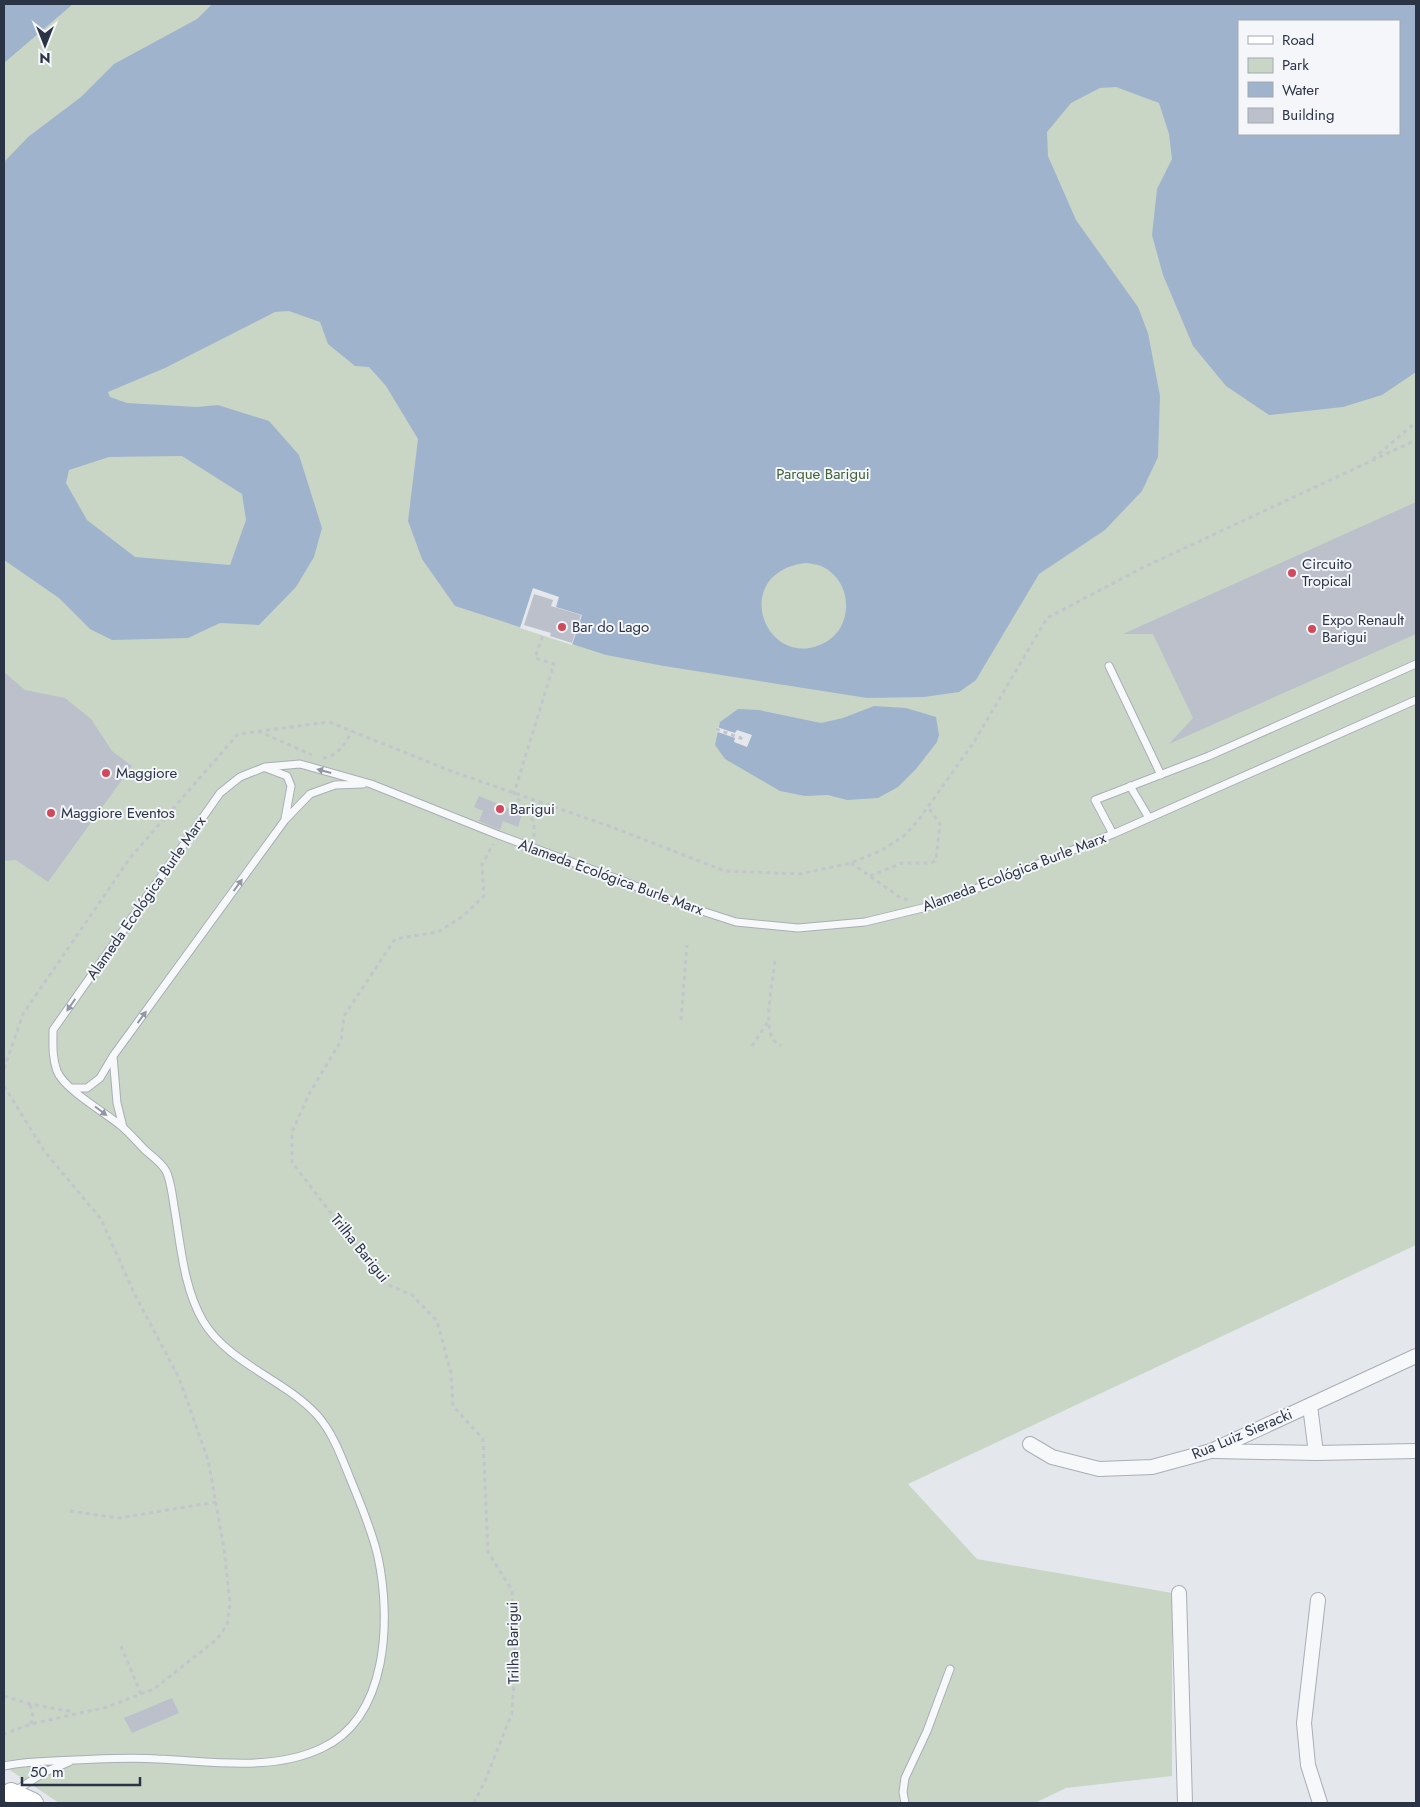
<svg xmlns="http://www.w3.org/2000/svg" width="1420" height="1807" viewBox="0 0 1420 1807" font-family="Jost,sans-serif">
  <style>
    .green { fill: #c9d6c5; fill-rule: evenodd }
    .water { fill: #9fb4cc; fill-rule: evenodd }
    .pier { fill: #e4e7ec }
    .building { fill: #bbc0ca }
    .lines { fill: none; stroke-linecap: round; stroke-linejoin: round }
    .service-casing { stroke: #a9aeb7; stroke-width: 9 }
    .minor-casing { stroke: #a9aeb7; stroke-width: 16 }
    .secondary-casing { stroke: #a9aeb7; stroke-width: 22 }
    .path { stroke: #c2c5cb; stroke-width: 3; stroke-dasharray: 4 4; stroke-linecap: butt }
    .service { stroke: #f7f8fa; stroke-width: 7 }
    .minor { stroke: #f7f8fa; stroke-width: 14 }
    .secondary { stroke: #fff; stroke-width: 20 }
    .oneway { fill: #9196a0 }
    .poi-dot { fill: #d1495b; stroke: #f4f6f9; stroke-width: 2 }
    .labels { text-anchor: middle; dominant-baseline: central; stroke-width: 4; stroke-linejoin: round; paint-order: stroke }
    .park-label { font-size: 15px; fill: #3f6138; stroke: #f4f6f9 }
    .poi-label { font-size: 15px; fill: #2b3445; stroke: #f4f6f9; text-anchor: start }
    .street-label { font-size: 15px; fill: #2b3445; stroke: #f4f6f9 }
  </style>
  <rect width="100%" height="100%" fill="#e4e7ec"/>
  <path class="green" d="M4 4H1416V1245L908 1484 977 1559 1172 1593V1776L1066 1788 1035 1803H59L4 1766ZM1239 21H1399V134H1239Z"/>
  <path class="water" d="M4 4H73L4 63Z
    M212 4H1416V372L1382 395 1343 407 1269 415 1226 386 1193 346 1163 275 1152 235 1157 189 1172 159 1169 134 1159 103 1116 87 1100 88 1071 103 1047 132 1048 156 1076 220 1138 307 1148 333 1160 396 1158 457 1142 491 1105 530 1039 574 976 680 959 692 924 697 867 698 664 666 606 655 455 606 422 559 408 521 418 439 386 386 369 367 355 366 328 344 320 322 289 311 275 312 165 368 108 392 110 397 127 403 197 407 218 405 269 421 299 455 322 528 314 557 296 587 259 625 220 623 188 638 112 640 90 629 59 598 4 560V162L28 137 81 97 114 64 197 19ZM1239 21H1399V134H1239ZM182 456 242 494 246 520 230 565 135 557 87 520 66 483 69 470 109 457ZM806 563C811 564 816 564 821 566 846 577 853 608 839 630 833 638 826 643 817 646 762 665 731 572 806 563Z
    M874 706 906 708 936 717 939 735 937 742 916 769 898 787 878 798 847 800 828 795 805 796 780 791 725 759 715 745 720 722 738 709 759 710 821 723 843 718Z"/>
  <path class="pier" d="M533 588 559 597 556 607 582 615 572 645 520 628Z
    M717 727 735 733 737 730 752 735 747 747 734 742 735 738 715 731Z"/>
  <path class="building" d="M1416 502V634L1169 744 1193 718 1153 634H1123Z
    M534 594 553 600 551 606 581 615 572 643 550 636 551 633 524 625Z
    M4 672 25 690 65 698 91 719 112 751 132 766 48 882 16 860 4 861Z
    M479 796 522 814 518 827 503 821 500 830 479 821 483 811 474 807Z
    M172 1698 179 1713 132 1733 124 1718Z"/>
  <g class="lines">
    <defs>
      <path id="service" d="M1109 666 1161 775
        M266 768 287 776 291 786 285 819
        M1130 786 1149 818
        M1113 834 1095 800 1209 756 1416 664
        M113 1056 117 1103 123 1127
        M71 1088H87L100 1078 113 1056 285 820 310 794 335 785 363 784
        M4 1766C27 1761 51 1761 75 1760 103 1759 130 1757 158 1759 211 1761 272 1772 322 1748 389 1717 391 1618 378 1557 372 1530 360 1503 350 1478 341 1456 333 1433 317 1415 284 1379 229 1364 203 1321 184 1288 181 1248 175 1212 173 1201 171 1180 166 1171 162 1163 152 1156 145 1150 137 1142 129 1132 120 1125 104 1112 64 1089 57 1071 52 1057 53 1045 53 1030L220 793 240 777 265 767 300 764 371 784 496 834 623 881 674 902 736 922 798 928 865 922 935 905 1113 834 1416 700
        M15 1791 45 1772 69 1762
        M905 1803 903 1792 905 1778 927 1731 950 1669"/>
      <path id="minor" d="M1310 1406 1316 1453
        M1030 1444 1052 1457 1099 1469 1152 1467 1211 1451 1416 1356
        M1214 1451 1316 1453 1416 1451
        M1179 1593 1185 1803
        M1318 1600 1304 1723 1308 1765 1320 1803"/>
      <path id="secondary" d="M11 1793 33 1803"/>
    </defs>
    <use href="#service" class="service-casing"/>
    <use href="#minor" class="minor-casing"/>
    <use href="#secondary" class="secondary-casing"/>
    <path class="path" d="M1373 459 1416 422
      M716 729 746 740
      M258 731 312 755
      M323 758C338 756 345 744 352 731
      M534 837V822L514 793 554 664 535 658 543 635
      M851 863 901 898 909 900
      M870 876 902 863H932L936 860 940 824 928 807
      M775 961C773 980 764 1020 772 1038 774 1041 778 1044 781 1046
      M681 1020 687 945
      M752 1046 769 1020
      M4 1069 23 1014 130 858 238 734 329 722 451 771 609 826 725 871 800 874 851 863 882 850 904 836 920 818 974 742 1047 618 1142 568 1416 440
      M4 1086 45 1152 101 1219 135 1295 179 1378 208 1460 224 1548 230 1604 227 1625 217 1639 154 1689 107 1707 31 1724 4 1734
      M70 1511 119 1518 216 1502
      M121 1646 141 1694
      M4 1696 30 1704 74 1712
      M30 1705 33 1712 31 1724
      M474 1803 485 1781 512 1713 515 1662 512 1590 488 1552 483 1439 453 1406 451 1373 437 1321 412 1295 384 1283 292 1162V1132L309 1094 341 1041 344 1016 395 939 438 932 463 916 484 896 482 865 493 844"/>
    <use href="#service" class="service"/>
    <use href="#minor" class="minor"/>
    <use href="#secondary" class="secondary"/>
  </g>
  <defs><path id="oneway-solid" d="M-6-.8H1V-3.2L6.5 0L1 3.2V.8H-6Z" transform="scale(1.25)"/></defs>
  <g class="oneway">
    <use href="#oneway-solid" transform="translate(324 771) rotate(-165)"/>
    <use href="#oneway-solid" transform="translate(238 885) rotate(-54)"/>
    <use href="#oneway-solid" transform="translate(71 1005) rotate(125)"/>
    <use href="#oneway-solid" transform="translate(142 1017) rotate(-54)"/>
    <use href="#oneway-solid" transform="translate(101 1111) rotate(37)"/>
  </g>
  <g class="poi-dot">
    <circle cx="1292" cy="573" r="5"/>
    <circle cx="562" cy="627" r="5"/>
    <circle cx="1312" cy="629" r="5"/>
    <circle cx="106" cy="773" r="5"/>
    <circle cx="500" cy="809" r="5"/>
    <circle cx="51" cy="813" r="5"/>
  </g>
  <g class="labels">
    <g class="park-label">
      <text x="823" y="474">Parque Barigui</text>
    </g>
    <g class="poi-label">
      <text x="1302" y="564">Circuito<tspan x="1302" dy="17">Tropical</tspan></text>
      <text x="1322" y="620">Expo Renault<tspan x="1322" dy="17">Barigui</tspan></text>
      <text x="572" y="627">Bar do Lago</text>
      <text x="116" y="773">Maggiore</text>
      <text x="510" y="809">Barigui</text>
      <text x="61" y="813">Maggiore Eventos</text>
    </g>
    <g class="street-label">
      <text transform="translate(1014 872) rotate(-21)">Alameda Ecológica Burle Marx</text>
      <text transform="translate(611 877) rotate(20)">Alameda Ecológica Burle Marx</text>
      <text transform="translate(146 898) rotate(-55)">Alameda Ecológica Burle Marx</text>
      <text transform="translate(360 1248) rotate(51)">Trilha Barigui</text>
      <text transform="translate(1242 1434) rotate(-23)">Rua Luiz Sieracki</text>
      <text transform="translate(513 1643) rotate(-91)">Trilha Barigui</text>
    </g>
  </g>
  <rect width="1420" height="1807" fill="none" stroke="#2b3445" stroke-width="10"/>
  <rect x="1238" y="20" width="162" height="115" fill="#f4f6f9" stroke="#a4a8b1"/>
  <rect x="1248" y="36" width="25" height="8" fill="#ffffff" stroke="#a4a8b1"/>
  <text x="1282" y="45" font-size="15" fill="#2b3445">Road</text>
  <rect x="1248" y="58" width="25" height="15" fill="#c9d6c5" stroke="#a4a8b1"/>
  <text x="1282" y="70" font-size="15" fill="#2b3445">Park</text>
  <rect x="1248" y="82" width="25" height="15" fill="#9fb4cc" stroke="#a4a8b1"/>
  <text x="1282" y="95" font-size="15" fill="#2b3445">Water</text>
  <rect x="1248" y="108" width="25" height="15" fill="#bbc0ca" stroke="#a4a8b1"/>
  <text x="1282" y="120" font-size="15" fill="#2b3445">Building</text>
  <g transform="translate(45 45) rotate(180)" stroke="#f4f6f9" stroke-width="4" paint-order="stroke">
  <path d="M0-4L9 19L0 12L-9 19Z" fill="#2b3445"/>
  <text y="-8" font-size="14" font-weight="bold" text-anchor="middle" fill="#2b3445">N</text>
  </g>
  <path d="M22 1777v8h118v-8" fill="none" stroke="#2b3445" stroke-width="2.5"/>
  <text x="30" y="1777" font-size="15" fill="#2b3445" stroke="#f4f6f9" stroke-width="4" paint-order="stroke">50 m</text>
</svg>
